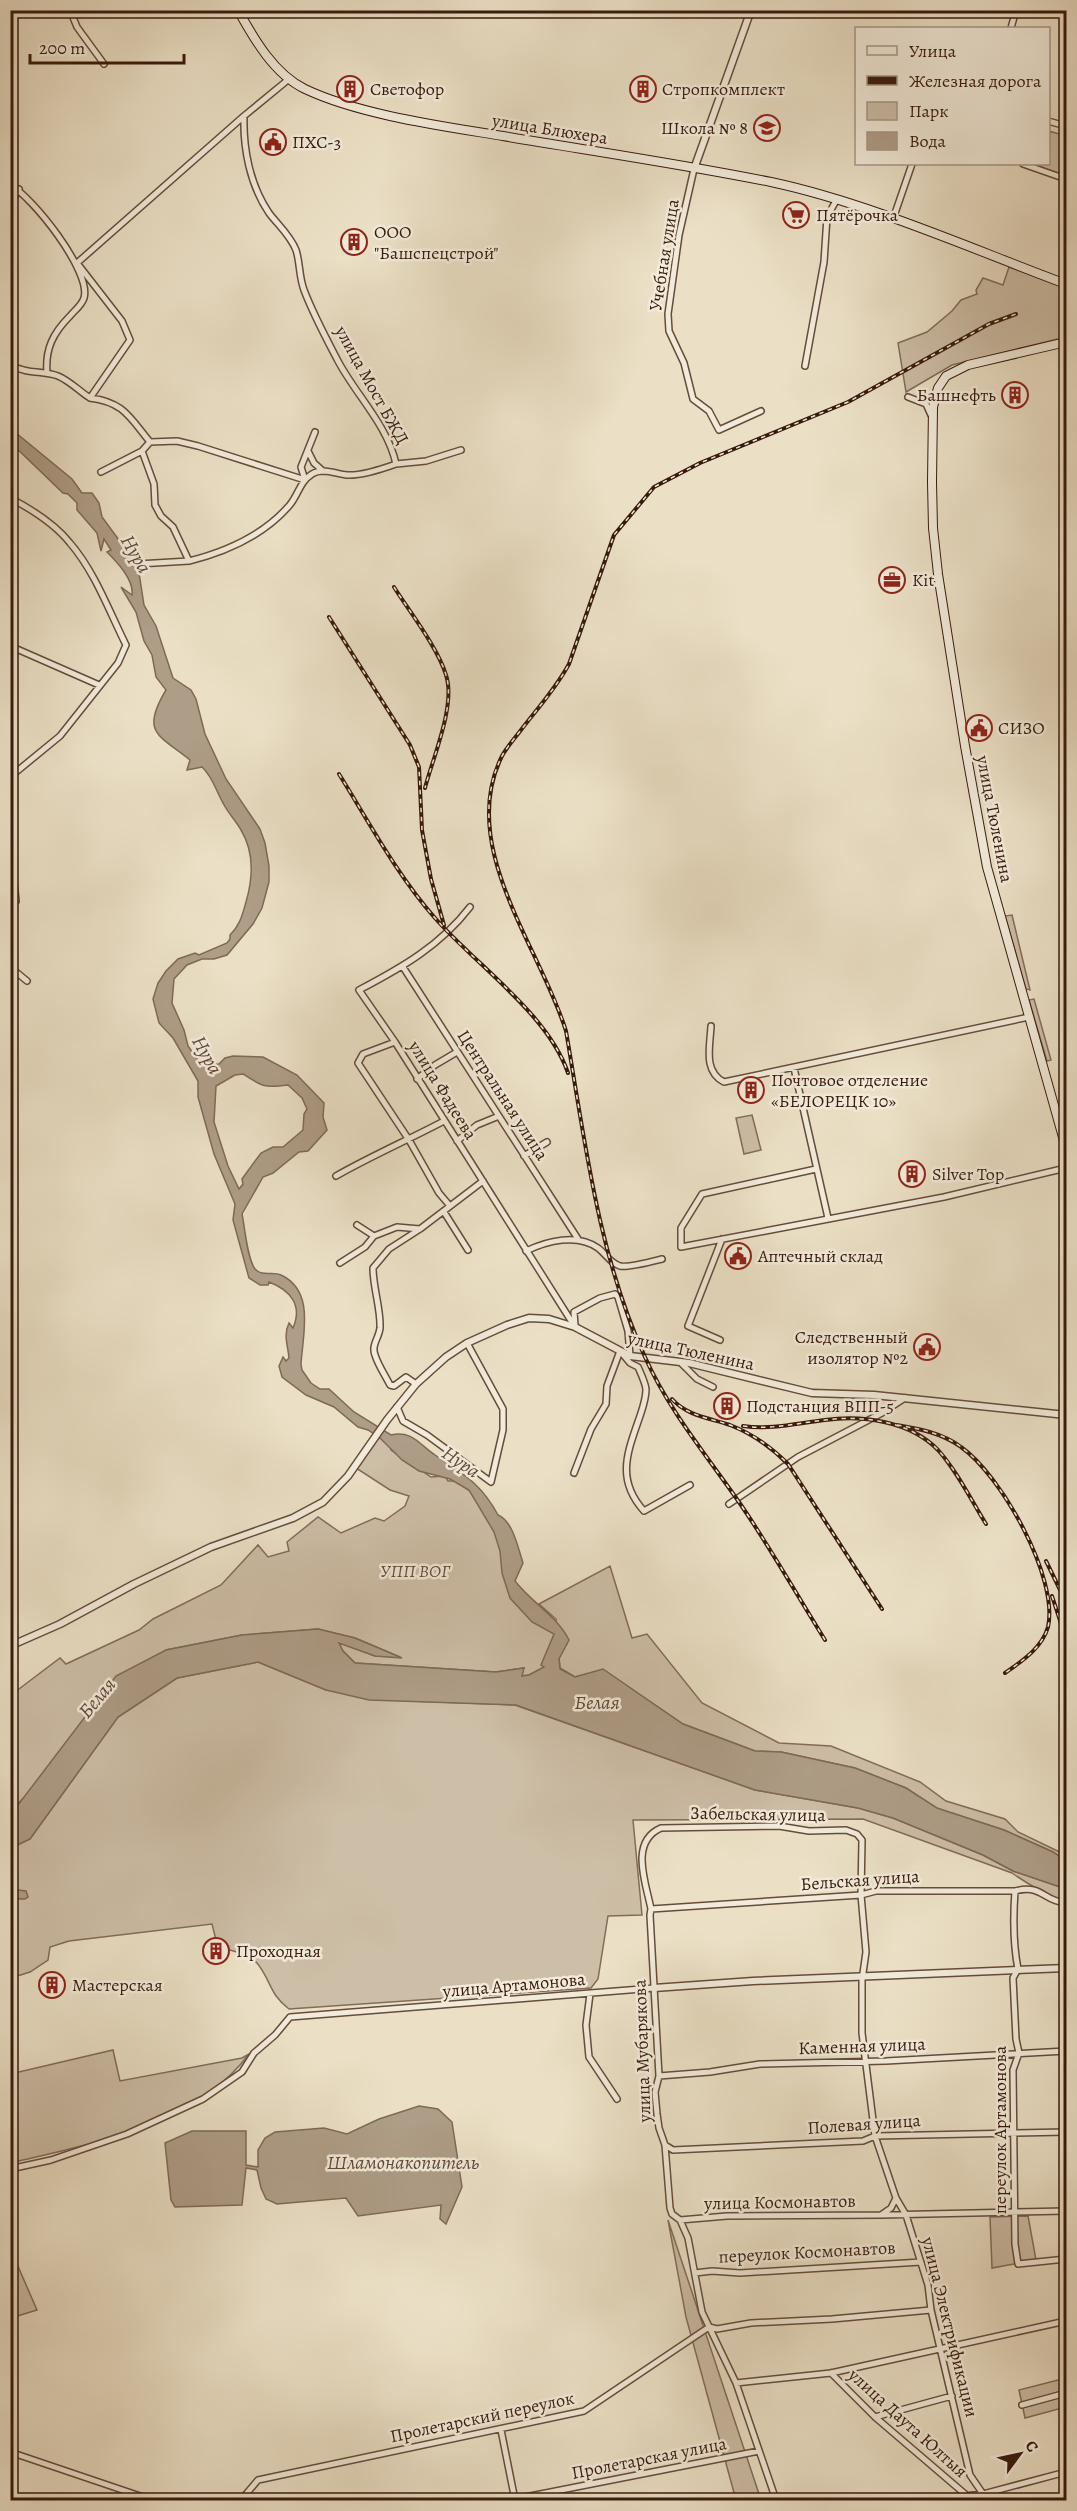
<svg xmlns="http://www.w3.org/2000/svg" width="1077" height="2511" viewBox="0 0 1077 2511" font-family="Alegreya,serif">
  <style>
    .green { fill: #cdbea7; stroke: #826c5a; stroke-width: 1.5 }
    .water { fill: #ae9d87; stroke: #7f6956; stroke-width: 1.5; fill-rule: evenodd }
    .lines { fill: none; stroke-linecap: round; stroke-linejoin: round }
    .minor-casing { stroke: #654c3b; stroke-width: 8 }
    .tertiary-casing { stroke: #654c3b; stroke-width: 9 }
    .secondary-casing { stroke: #381a0d; stroke-width: 10 }
    .minor { stroke: #f2ebda; stroke-width: 5 }
    .tertiary { stroke: #f2ebda; stroke-width: 6 }
    .secondary { stroke: #f2ebda; stroke-width: 8 }
    .rail-casing { stroke: #381a0d; stroke-width: 4 }
    .rail { stroke: #f2ebda; stroke-width: 1.5; stroke-dasharray: 4.5; stroke-linecap: butt }
    .labels { text-anchor: middle; dominant-baseline: central; stroke-width: 5; stroke-linejoin: round; paint-order: stroke }
    .poi-label { font-size: 18px; fill: #381a0d; stroke: #f2ebda; text-anchor: start }
    .street-label { font-size: 18px; fill: #381a0d; stroke: #f2ebda }
    .park-label { font-size: 18px; font-style: italic; fill: #654b3b; stroke: #f2ebda }
    .water-label { font-size: 20px; font-style: italic; fill: #614838; stroke: #f2ebda }
  </style>
  <rect width="100%" height="100%" fill="#ebe0c6"/>
  <filter id="stains"><feTurbulence type="fractalNoise" baseFrequency=".00333" numOctaves="4"/><feColorMatrix values="0 0 0 0 .2 0 0 0 0 .09 0 0 0 0 .02 0 0 0 .5 -.17"/></filter>
  <radialGradient id="worn" r=".72"><stop offset=".6" stop-color="#630" stop-opacity="0"/><stop offset="1" stop-color="#630" stop-opacity=".3"/></radialGradient>
  <path class="green" d="M1049 131 1066 136V176L1032 164H1048Z
    M1009 267 1066 287V337L952 365 906 392 898 343 927 332 952 311 961 300 977 294 976 290 983 278 1003 285Z
    M1012 915 1030 990 1026 989 1005 916Z
    M1034 999 1051 1060 1047 1061 1029 1000Z
    M752 1115 761 1150 744 1154 736 1118Z
    M377 1436 390 1444 391 1450 431 1477 445 1476 448 1481H455L474 1494 502 1537 505 1581 556 1632 545 1667 529 1675 521 1676 524 1668 496 1672 355 1663 343 1651 338 1642 375 1656 400 1657 355 1638 318 1629 242 1635 166 1650 11 1811V1695L60 1658 66 1664 139 1630 153 1619 221 1585 258 1545 268 1557 289 1551 287 1542 318 1517 341 1533 375 1518 384 1521 405 1506 409 1496 390 1490 356 1468Z
    M610 1566 632 1638 647 1634 702 1703 779 1743 831 1746 920 1782 946 1801 1005 1819 1018 1832 1066 1855V1861L1053 1852 1004 1830 936 1808 906 1788 855 1768 781 1752 755 1751 683 1724 603 1670 575 1677 560 1668 556 1619 539 1604Z
    M258 1662 326 1690 411 1701 515 1705 755 1790 858 1808 893 1818 983 1855 1013 1871 1066 1889V1901C1052 1899 1025 1882 1012 1873L863 1819 633 1820 642 1915 608 1916 598 1979 591 1988 289 2009C269 1994 271 1980 257 1963 249 1954 229 1949 218 1948L212 1924 69 1941 50 1947 48 1960 30 1972 11 1978V1848L30 1839 118 1717 177 1678Z
    M113 2050 120 2081 242 2058 249 2054C195 2126 93 2143 11 2163L10 2074Z
    M1028 2216 1036 2260 992 2268 990 2217Z
    M668 2220 761 2500H736L686 2317Z
    M10 2248 37 2310 11 2318H10Z
    M1066 2378V2407L1025 2418 1019 2390Z"/>
  <path class="water" d="M10 428 72 479 82 493H92L99 503 102 517 127 551 139 573 144 605 156 626 173 678 191 690 196 699 205 734 226 779 260 829 265 843 269 866V882L262 908 253 924 227 955 214 959H202L187 965 174 979 172 1003 184 1030 188 1046 200 1063 205 1065 219 1064 225 1058 233 1056 263 1057 297 1075 324 1103 323 1117 327 1130 308 1151 299 1152 273 1173 263 1177 242 1214C245 1228 247 1258 255 1269 262 1277 273 1271 281 1275 315 1291 303 1333 301 1364L302 1370 311 1383 320 1389H329L354 1412 391 1435C412 1430 420 1445 435 1455 463 1474 481 1483 498 1515 513 1521 518 1548 523 1563L515 1581C532 1603 556 1615 569 1640L559 1659 560 1669 575 1677 603 1669 683 1724 755 1751 781 1752 855 1768 906 1788 937 1808 1004 1830 1053 1852 1066 1861V1889L1013 1871 983 1855 893 1818 858 1808 755 1790 516 1705 369 1700 326 1690 258 1662 177 1678 118 1717 30 1839 11 1848V1811L15 1809 116 1676 166 1650 242 1635 318 1629 355 1638 402 1658 375 1656 339 1643 343 1651 355 1663 496 1672 524 1668 522 1676 529 1675 544 1667 541 1665 554 1634 532 1622 510 1598 502 1573 500 1551 494 1532 469 1490 450 1479 419 1471 402 1460 380 1438 368 1430 358 1427 334 1407 306 1395 282 1377 279 1366 283 1357 286 1361 289 1358C288 1346 283 1335 289 1323L293 1328C303 1305 290 1290 269 1282L268 1285H260L249 1278 233 1220 235 1204 214 1154 198 1097V1081L173 1038 159 1023 153 999 158 983 166 971 178 959 195 953 199 955 227 943 230 939V935C240 925 242 916 246 902 253 878 255 853 241 830 236 821 228 813 223 803 216 791 213 777 202 767L187 770 190 760C159 735 140 733 166 690L156 677 152 655 144 641 136 612 121 587 132 595C134 580 118 563 107 552L111 550 104 539 101 551 97 533 77 510V503L68 494 63 493 11 443ZM243 1074C263 1087 264 1088 288 1085L302 1098 307 1109 304 1114 303 1130 283 1147H273L261 1153 242 1179 243 1184 239 1189 228 1166 214 1122 216 1086 235 1075Z
    M10 1889 26 1891 28 1897 25 1899H11Z
    M419 2106 438 2109 452 2122 462 2187 446 2224 440 2219 441 2205 358 2216 346 2198 277 2204 266 2199 261 2188 257 2170 246 2168 242 2205 175 2207 171 2200 165 2143 192 2131H246V2165L258 2167V2150L265 2138 275 2132 324 2128 347 2134 379 2119Z"/>
  <g class="lines">
    <defs>
      <path id="minor" d="M70 10 77 27 104 64
        M1011 28 1016 10
        M1048 121 1066 126
        M1023 164 1066 179
        M694 169 679 235 668 314 669 331 684 363 693 399 709 411 719 430 761 411
        M10 185C32 196 92 272 84 298 82 305 75 310 70 316 53 333 45 349 47 373
        M10 205 19 189
        M893 219 912 164
        M10 365C30 375 41 370 58 376 70 381 79 391 90 398
        M805 366 824 262 827 217 837 199
        M908 397 926 404 931 415
        M150 442C130 418 124 402 90 398L130 340 122 321 77 263 244 116
        M142 451 154 484 155 505 161 516 173 527 189 561C225 552 263 535 288 507 298 497 299 482 312 474 322 467 336 474 347 475 362 476 382 469 396 464 388 426 356 395 338 361 326 338 313 314 304 290 299 277 300 262 296 250 290 235 278 225 269 213 250 185 243 149 244 116L289 79
        M308 451 314 463 323 471
        M396 464 426 461 461 450
        M101 472 142 451 150 442 177 441 198 446 305 480 301 467 315 432
        M10 498C31 509 55 524 70 543 95 572 109 611 126 645L118 663 60 736 10 777
        M138 564 189 561
        M10 646 99 685
        M10 787V808
        M10 844 16 901
        M470 907C440 946 401 968 359 990L395 1042 575 1327
        M10 967 27 981
        M403 967 578 1239
        M711 1026C710 1047 703 1071 724 1082L1029 1017
        M395 1042 363 1054 358 1063 409 1140 439 1193 450 1206
        M794 1068 828 1218
        M417 1079 435 1065 457 1052
        M457 1141 477 1125 499 1116
        M524 1156 547 1142
        M816 1169 702 1194 681 1228V1247L944 1197 1066 1168
        M336 1176C371 1156 408 1140 444 1121
        M444 1212 468 1250
        M357 1225 374 1236 397 1227 420 1229 483 1181
        M526 1251C547 1241 577 1233 598 1248 606 1254 610 1263 620 1266 628 1268 654 1261 662 1259
        M340 1263 365 1247 374 1236
        M575 1325 574 1312 600 1298 615 1294 618 1297 628 1331 630 1356
        M720 1340 688 1326 722 1239
        M680 1362 697 1379 713 1387
        M416 1384 406 1377 394 1386 390 1385C385 1375 378 1365 375 1355 371 1345 379 1338 380 1328 381 1309 373 1288 373 1268L389 1249 420 1229
        M397 1407 403 1421 427 1435 491 1482 503 1430V1409L467 1343
        M574 1473 591 1429 606 1404 607 1386 620 1351 630 1363 638 1367C641 1374 645 1382 646 1389 646 1399 643 1407 640 1416 628 1451 615 1479 644 1511L690 1485
        M729 1504 798 1457 882 1413 905 1398
        M1015 1891C1013 1918 1013 1943 1018 1969L1013 1978 1016 2039 1019 2053 1013 2070 1015 2244 1018 2264 1066 2259
        M651 1909 861 1895 876 1891H1015C1043 1884 1042 1901 1066 1903
        M590 1994 586 2025 589 2057 617 2099
        M659 2076 710 2072 760 2064 886 2061 1066 2051
        M665 2145 673 2150 863 2141 875 2136 1066 2132
        M10 2169 51 2160 127 2134 203 2099 242 2072 254 2053 275 2035 290 2017 654 1988
        M882 2215 1066 2211
        M680 2220 727 2216 881 2215 891 2208 896 2198
        M695 2273 712 2271 740 2273 921 2262
        M831 2373 875 2417 965 2494
        M736 2383 831 2373 1066 2321
        M1022 2405 1066 2393
        M875 2417 952 2396
        M501 2430 515 2500
        M10 2452 152 2500
        M241 2500 258 2480 584 2411 709 2327 717 2329 751 2323 832 2319 931 2310
        M510 2500 759 2451
        M776 2500 736 2383 702 2312 688 2238 680 2220 672 2214 670 2208 665 2145 659 2128 657 2114 655 2092 659 2076 650 1915 651 1909C646 1883 629 1842 661 1828L779 1826 809 1831 846 1830 857 1834 862 1840 861 1895 866 1952 862 1980V2033L875 2136 896 2198 906 2215 928 2285 931 2310 970 2475 983 2494 985 2500
        M928 2500 983 2494 1066 2472"/>
      <path id="tertiary" d="M694 169 751 10
        M10 1646 60 1624 134 1584 211 1547 293 1518 323 1502 348 1476 387 1420 416 1384 446 1357 467 1343 507 1325 529 1318 549 1319 575 1327 630 1356 689 1363 812 1393 874 1395 1066 1415
        M654 1988 753 1981 1066 1968"/>
      <path id="secondary" d="M238 10C254 39 274 74 305 89 360 115 442 126 503 136 592 151 682 164 771 182 869 203 972 249 1066 284
        M1066 342 968 365 946 376 938 388 933 407 932 482 933 528 938 574 965 746 987 867 1066 1148"/>
    </defs>
    <use href="#minor" class="minor-casing"/>
    <use href="#tertiary" class="tertiary-casing"/>
    <use href="#secondary" class="secondary-casing"/>
    <use href="#minor" class="minor"/>
    <use href="#tertiary" class="tertiary"/>
    <use href="#secondary" class="secondary"/>
    <defs>
      <path id="rail" d="M394 587C409 611 438 648 446 675 456 705 433 757 425 788
        M329 617 410 745 419 767 422 830 431 879 444 925
        M339 774C369 822 397 875 435 918 476 965 548 1014 568 1073
        M672 1399C687 1416 710 1418 730 1425 753 1434 771 1447 788 1464L882 1609
        M897 1425C920 1429 942 1433 961 1447 1001 1475 1059 1578 1048 1627 1042 1648 1022 1661 1005 1673
        M743 1426C771 1430 798 1423 825 1420 863 1415 910 1421 938 1450 957 1471 971 1500 986 1524
        M1046 1561 1066 1602
        M1052 1596 1066 1639
        M825 1640C797 1595 771 1549 741 1505 708 1457 669 1411 645 1357 598 1255 585 1141 566 1031 540 947 457 846 502 756 507 747 515 738 521 730 538 708 556 688 569 664L614 535 654 487 700 463 848 402 989 324 1016 314"/>
    </defs>
    <use href="#rail" class="rail-casing"/>
    <use href="#rail" class="rail"/>
  </g>
  <defs>
    <symbol id="building-ring" viewBox="-11 -11 22 22"><circle r="9.5" fill="#f2ebda" stroke="#8f2418" stroke-width="1.5"/><path d="M-4-6H4V6H1V3H-1V6H-4ZM-2.5-4.3h1.7v1.8h-1.7ZM.8-4.3h1.7v1.8H.8ZM-2.5-1h1.7V.8h-1.7ZM.8-1h1.7V.8H.8Z" fill="#8f2418"/></symbol>
    <symbol id="school-ring" viewBox="-11 -11 22 22"><circle r="9.5" fill="#f2ebda" stroke="#8f2418" stroke-width="1.5"/><path d="M0-5L7-2L0 1L-7-2ZM-4 1L0 2.5L4 1V4Q0 6-4 4Z" fill="#8f2418"/></symbol>
    <symbol id="civic-ring" viewBox="-11 -11 22 22"><circle r="9.5" fill="#f2ebda" stroke="#8f2418" stroke-width="1.5"/><path d="M-.6-6.5H3V-4.5H.6V-3L4-1V1h2V6H-6V1h2V-1L-.6-3ZM-1.2 2.5V6h2.4V2.5Z" fill="#8f2418"/></symbol>
    <symbol id="supermarket-ring" viewBox="-11 -11 22 22"><circle r="9.5" fill="#f2ebda" stroke="#8f2418" stroke-width="1.5"/><path d="M-6-5.5h2.5l.6 2H6L4.5 2H-2.5L-4.4-4H-6ZM-1.5 3.2a1.3 1.3 0 1 0 .1 0ZM3 3.2a1.3 1.3 0 1 0 .1 0Z" fill="#8f2418"/></symbol>
    <symbol id="office-ring" viewBox="-11 -11 22 22"><circle r="9.5" fill="#f2ebda" stroke="#8f2418" stroke-width="1.5"/><path d="M-6-3h4V-5.5h4V-3h4V5H-6ZM-1-4.5V-3h2v-1.5ZM-6 0V1H6V0Z" fill="#8f2418"/></symbol>
  </defs>
  <g fill-rule="evenodd">
    <use href="#building-ring" x="335" y="74" width="30" height="30"/>
    <use href="#building-ring" x="628" y="74" width="30" height="30"/>
    <use href="#school-ring" x="752" y="113" width="30" height="30"/>
    <use href="#civic-ring" x="258" y="127" width="30" height="30"/>
    <use href="#supermarket-ring" x="781" y="200" width="30" height="30"/>
    <use href="#building-ring" x="339" y="227" width="30" height="30"/>
    <use href="#building-ring" x="1000" y="380" width="30" height="30"/>
    <use href="#office-ring" x="877" y="565" width="30" height="30"/>
    <use href="#civic-ring" x="964" y="713" width="30" height="30"/>
    <use href="#building-ring" x="736" y="1075" width="30" height="30"/>
    <use href="#building-ring" x="897" y="1159" width="30" height="30"/>
    <use href="#civic-ring" x="723" y="1241" width="30" height="30"/>
    <use href="#civic-ring" x="912" y="1332" width="30" height="30"/>
    <use href="#building-ring" x="712" y="1391" width="30" height="30"/>
    <use href="#building-ring" x="201" y="1936" width="30" height="30"/>
    <use href="#building-ring" x="37" y="1970" width="30" height="30"/>
  </g>
  <g class="labels">
    <g class="poi-label">
      <text x="370" y="89">Светофор</text>
      <text x="662" y="89">Стропкомплект</text>
      <text x="748" y="128" text-anchor="end">Школа № 8</text>
      <text x="292" y="142">ПХС-3</text>
      <text x="816" y="215">Пятёрочка</text>
      <text x="374" y="232">ООО<tspan x="374" dy="21">"Башспецстрой"</tspan></text>
      <text x="996" y="395" text-anchor="end">Башнефть</text>
      <text x="912" y="580">Kit</text>
      <text x="998" y="728">СИЗО</text>
      <text x="771" y="1080">Почтовое отделение<tspan x="771" dy="21">«БЕЛОРЕЦК 10»</tspan></text>
      <text x="932" y="1174">Silver Top</text>
      <text x="758" y="1256">Аптечный склад</text>
      <text x="908" y="1337" text-anchor="end">Следственный<tspan x="908" dy="21">изолятор №2</tspan></text>
      <text x="746" y="1406">Подстанция ВПП-5</text>
      <text x="236" y="1951">Проходная</text>
      <text x="72" y="1985">Мастерская</text>
    </g>
    <g class="street-label">
      <text transform="translate(550 129) rotate(9)">улица Блюхера</text>
      <text transform="translate(664 255) rotate(-81)">Учебная улица</text>
      <text transform="translate(372 385) rotate(61)">улица Мост БЖД</text>
      <text transform="translate(995 819) rotate(79)">улица Тюленина</text>
      <text transform="translate(443 1090) rotate(58)">улица Фадеева</text>
      <text transform="translate(503 1095) rotate(57)">Центральная улица</text>
      <text transform="translate(691 1351) rotate(12)">улица Тюленина</text>
      <text transform="translate(758 1814) rotate(1)">Забельская улица</text>
      <text transform="translate(860 1880) rotate(-4)">Бельская улица</text>
      <text transform="translate(514 1985) rotate(-5)">улица Артамонова</text>
      <text transform="translate(862 2046) rotate(-2)">Каменная улица</text>
      <text transform="translate(642 2051) rotate(-92)">улица Мубарякова</text>
      <text transform="translate(864 2124) rotate(-4)">Полевая улица</text>
      <text transform="translate(1000 2130) rotate(-90)">переулок Артамонова</text>
      <text transform="translate(780 2202) rotate(-1)">улица Космонавтов</text>
      <text transform="translate(807 2252) rotate(-3)">переулок Космонавтов</text>
      <text transform="translate(950 2327) rotate(76)">улица Электрификации</text>
      <text transform="translate(482 2417) rotate(-12)">Пролетарский переулок</text>
      <text transform="translate(908 2423) rotate(42)">улица Даута Юлтыя</text>
      <text transform="translate(649 2458) rotate(-11)">Пролетарская улица</text>
    </g>
    <g class="park-label">
      <text x="415" y="1571">УПП ВОГ</text>
    </g>
    <g class="water-label">
      <text transform="translate(136 554) rotate(60)">Нура</text>
      <text transform="translate(207 1055) rotate(61)">Нура</text>
      <text transform="translate(461 1462) rotate(34)">Нура</text>
      <text transform="translate(97 1698) rotate(-50)">Белая</text>
      <text x="597" y="1702">Белая</text>
      <text x="403" y="2162">Шламонакопитель</text>
    </g>
  </g>
  <rect width="1077" height="2511" fill="none" stroke="#ebe0c6" stroke-width="36"/>
  <rect x="12" y="12" width="1053" height="2487" fill="none" stroke="#381a0d" stroke-width="3"/>
  <rect x="18" y="18" width="1041" height="2475" fill="none" stroke="#381a0d" stroke-width="1.5"/>
  <rect x="855" y="27" width="195" height="138" fill="#f2ebda" stroke="#a89788" stroke-width="1.5"/>
  <rect x="867" y="46" width="30" height="9" fill="#f2ebda" stroke="#a89788" stroke-width="1.5"/>
  <text x="909" y="57" font-size="18" fill="#381a0d">Улица</text>
  <rect x="867" y="76" width="30" height="9" fill="#381a0d" stroke="#a89788" stroke-width="1.5"/>
  <text x="909" y="87" font-size="18" fill="#381a0d">Железная дорога</text>
  <rect x="867" y="102" width="30" height="18" fill="#cdbea7" stroke="#a89788" stroke-width="1.5"/>
  <text x="909" y="117" font-size="18" fill="#381a0d">Парк</text>
  <rect x="867" y="132" width="30" height="18" fill="#ae9d87" stroke="#a89788" stroke-width="1.5"/>
  <text x="909" y="147" font-size="18" fill="#381a0d">Вода</text>
  <g transform="translate(1020 2454) rotate(57)" stroke="#f2ebda" stroke-width="4.5" paint-order="stroke">
  <path d="M0-4.5L10 22L0 15L-10 22Z" fill="#381a0d"/>
  <text y="-9" font-size="16" font-weight="bold" text-anchor="middle" fill="#381a0d">С</text>
  </g>
  <path d="M30 54v9h154v-9" fill="none" stroke="#381a0d" stroke-width="3"/>
  <text x="39" y="54" font-size="18" fill="#381a0d" stroke="#f2ebda" stroke-width="4.5" paint-order="stroke">200 m</text>
  <rect width="100%" height="100%" filter="url(#stains)"/>
  <rect width="100%" height="100%" fill="url(#worn)"/>
</svg>
